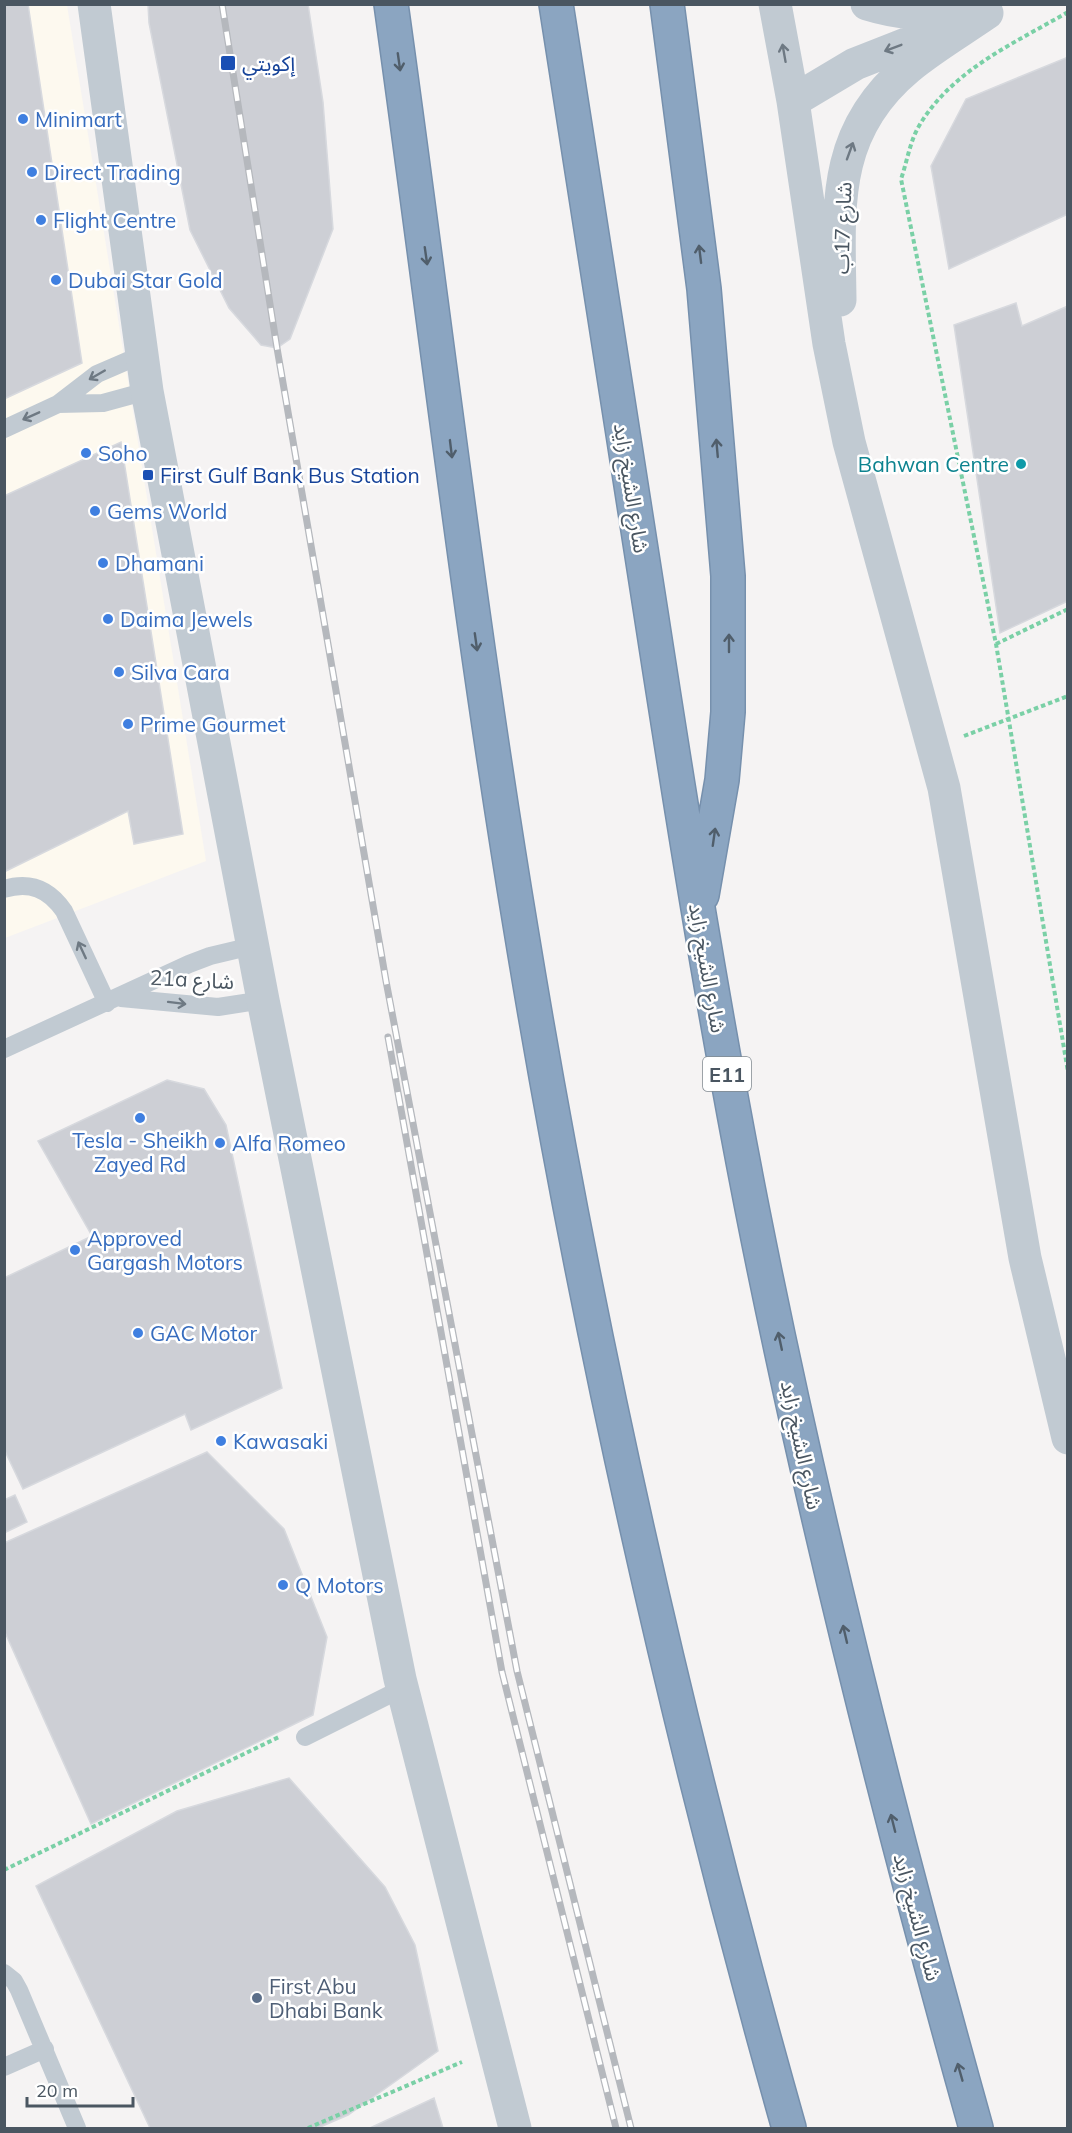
<svg xmlns="http://www.w3.org/2000/svg" width="1072" height="2133" viewBox="0 0 1072 2133" font-family="Mulish,'Noto Sans Arabic',sans-serif">
  <style>
    .commercial { fill: #fdf9ef }
    .building { fill: #cdcfd5; stroke: #d7d9de; stroke-width: 1.5 }
    .lines { fill: none; stroke-linecap: round; stroke-linejoin: round }
    .motorway-casing { stroke: #7690ad; stroke-width: 36 }
    .path { stroke: #7ad0a6; stroke-width: 4; stroke-dasharray: 4.5 3; stroke-linecap: butt }
    .service { stroke: #c1cad2; stroke-width: 18 }
    .minor { stroke: #c1cad2; stroke-width: 33 }
    .tertiary { stroke: #c1cad2; stroke-width: 33 }
    .motorway { stroke: #8ba5c1; stroke-width: 33 }
    .rail-casing { stroke: #b5b8bd; stroke-width: 7 }
    .rail { stroke: #fff; stroke-width: 4.5; stroke-dasharray: 14; stroke-linecap: butt }
    .oneway { stroke: #6e7983 }
    .oneway2 { stroke: #505e6b }
    .transit-dot { fill: #1a4fb4; stroke: #fff; stroke-width: 2 }
    .shop-dot { fill: #3f7fe0; stroke: #fff; stroke-width: 2 }
    .culture-dot { fill: #0f9aa8; stroke: #fff; stroke-width: 2 }
    .service-dot { fill: #5c6f8a; stroke: #fff; stroke-width: 2 }
    .labels { text-anchor: middle; dominant-baseline: central; stroke-width: 5; stroke-linejoin: round; paint-order: stroke }
    .shield { fill: #fff; stroke: #808990; stroke-width: 1.5 }
    .shield-label { font-size: 20px; font-weight: bold; fill: #4a5661 }
    .transit-label { font-size: 21px; fill: #164399; stroke: #fff; text-anchor: start }
    .shop-label { font-size: 21px; fill: #366cbe; stroke: #fff; text-anchor: start }
    .street-label { font-size: 21px; fill: #4a5661; stroke: #fff }
    .culture-label { font-size: 21px; fill: #0d838f; stroke: #fff; text-anchor: end }
    .service-label { font-size: 21px; fill: #4e5e75; stroke: #fff; text-anchor: start }
  </style>
  <rect width="100%" height="100%" fill="#f5f3f3"/>
  <path class="commercial" d="M5 5H67L206 861 5 938Z"/>
  <path class="building" d="M4 4H28L82 363 4 399Z
    M148 4H308L323 102 333 229 290 339 277 348 261 345 229 308 190 230 149 23Z
    M1068 57V214L949 269 931 166 966 99Z
    M1016 303 1022 326 1068 306V601L1000 633 954 325Z
    M121 442 183 834 134 844 128 811 4 872V496Z
    M167 1080 204 1089 226 1125 282 1388 191 1430 185 1414 23 1489 4 1449V1278L92 1236 38 1141Z
    M207 1452 284 1529 327 1637 313 1715 91 1824 4 1630V1543Z
    M15 1495 27 1522 4 1533V1500Z
    M289 1778 385 1887 415 1945 438 2051 348 2115 318 2128H150L36 1886 177 1811Z
    M434 2098 443 2128H370Z"/>
  <g class="lines">
    <defs>
      <path id="motorway" d="M391 4C434 313 470 623 521 930 587 1334 678 1735 789 2128
        M556 4C588 205 619 406 650 607 681 808 713 1009 752 1208 813 1518 891 1824 976 2128
        M667 4 704 289 728 576V712L722 780 702 895"/>
    </defs>
    <use href="#motorway" class="motorway-casing"/>
    <path class="path" d="M1068 12C1013 44 952 70 919 126 910 141 907 162 901 179L996 644 1068 1072
      M996 644 1068 609
      M964 736 1068 696
      M4 1870 279 1737
      M308 2128 462 2062"/>
    <path class="service" d="M58 404 103 403 147 391
      M4 429 58 404 97 374 141 355
      M4 889C30 881 49 889 64 911L107 1003
      M121 998 218 1007 263 1000
      M4 1049 189 964 210 956 252 946
      M305 1737 403 1688
      M4 1973 14 1981 19 1990 77 2128
      M4 2067 45 2049"/>
    <path class="minor" d="M775 4 793 101 829 344 849 442 944 788 1025 1258 1068 1438
      M867 4C899 14 928 15 961 14
      M793 101 855 64 939 31
      M840 300C839 209 830 133 908 68 932 48 961 31 987 13"/>
    <path class="tertiary" d="M94 4 147 391 263 1000 400 1679 515 2128"/>
    <use href="#motorway" class="motorway"/>
    <defs>
      <path id="rail" d="M222 4 277 348 386 981 517 1671 631 2128
        M388 1037 502 1672 616 2128"/>
    </defs>
    <use href="#rail" class="rail-casing"/>
    <use href="#rail" class="rail"/>
  </g>
  <defs><path id="oneway-shaft" d="M-6 0H5M1.5-3L5.5 0L1.5 3" fill="none" stroke-width="1.6" stroke-linecap="round" stroke-linejoin="round" transform="scale(1.5)"/></defs>
  <g class="oneway">
    <use href="#oneway-shaft" transform="translate(893 48) rotate(159)"/>
    <use href="#oneway-shaft" transform="translate(784 53) rotate(-100)"/>
    <use href="#oneway-shaft" transform="translate(850 151) rotate(-70)"/>
    <use href="#oneway-shaft" transform="translate(97 375) rotate(150)"/>
    <use href="#oneway-shaft" transform="translate(31 416) rotate(156)"/>
    <use href="#oneway-shaft" transform="translate(82 950) rotate(-115)"/>
    <use href="#oneway-shaft" transform="translate(177 1003) rotate(7)"/>
  </g>
  <g class="oneway2">
    <use href="#oneway-shaft" transform="translate(399 62) rotate(82)"/>
    <use href="#oneway-shaft" transform="translate(700 254) rotate(-97)"/>
    <use href="#oneway-shaft" transform="translate(426 256) rotate(82)"/>
    <use href="#oneway-shaft" transform="translate(717 448) rotate(-95)"/>
    <use href="#oneway-shaft" transform="translate(451 449) rotate(83)"/>
    <use href="#oneway-shaft" transform="translate(476 642) rotate(82)"/>
    <use href="#oneway-shaft" transform="translate(729 643) rotate(-90)"/>
    <use href="#oneway-shaft" transform="translate(714 837) rotate(-82)"/>
    <use href="#oneway-shaft" transform="translate(780 1341) rotate(-102)"/>
    <use href="#oneway-shaft" transform="translate(845 1634) rotate(-103)"/>
    <use href="#oneway-shaft" transform="translate(893 1823) rotate(-104)"/>
    <use href="#oneway-shaft" transform="translate(960 2072) rotate(-106)"/>
  </g>
  <g class="transit-dot">
    <rect x="220" y="55" width="16" height="16" rx="3"/>
    <rect x="142" y="469" width="12" height="12" rx="3"/>
  </g>
  <g class="shop-dot">
    <circle cx="23" cy="119" r="6"/>
    <circle cx="32" cy="172" r="6"/>
    <circle cx="41" cy="220" r="6"/>
    <circle cx="56" cy="280" r="6"/>
    <circle cx="86" cy="453" r="6"/>
    <circle cx="95" cy="511" r="6"/>
    <circle cx="103" cy="563" r="6"/>
    <circle cx="108" cy="619" r="6"/>
    <circle cx="119" cy="672" r="6"/>
    <circle cx="128" cy="724" r="6"/>
    <circle cx="140" cy="1118" r="6"/>
    <circle cx="220" cy="1143" r="6"/>
    <circle cx="75" cy="1250" r="6"/>
    <circle cx="138" cy="1333" r="6"/>
    <circle cx="221" cy="1441" r="6"/>
    <circle cx="283" cy="1585" r="6"/>
  </g>
  <circle class="culture-dot" cx="1021" cy="464" r="6"/>
  <circle class="service-dot" cx="257" cy="1998" r="6"/>
  <g class="labels">
    <rect class="shield" x="703" y="1057" width="48" height="34" rx="4.5"/>
    <g class="shield-label">
      <text x="727" y="1074">E11</text>
    </g>
    <g class="transit-label">
      <text x="242" y="63">إكويتي</text>
      <text x="160" y="475">First Gulf Bank Bus Station</text>
    </g>
    <g class="shop-label">
      <text x="35" y="119">Minimart</text>
      <text x="44" y="172">Direct Trading</text>
      <text x="53" y="220">Flight Centre</text>
      <text x="68" y="280">Dubai Star Gold</text>
      <text x="98" y="453">Soho</text>
      <text x="107" y="511">Gems World</text>
      <text x="115" y="563">Dhamani</text>
      <text x="120" y="619">Daima Jewels</text>
      <text x="131" y="672">Silva Cara</text>
      <text x="140" y="724">Prime Gourmet</text>
      <text x="140" y="1140" text-anchor="middle">Tesla - Sheikh<tspan x="140" dy="24">Zayed Rd</tspan></text>
      <text x="232" y="1143">Alfa Romeo</text>
      <text x="87" y="1238">Approved<tspan x="87" dy="24">Gargash Motors</tspan></text>
      <text x="150" y="1333">GAC Motor</text>
      <text x="233" y="1441">Kawasaki</text>
      <text x="295" y="1585">Q Motors</text>
    </g>
    <g class="street-label">
      <text transform="translate(842 228) rotate(-88)">شارع 17ب</text>
      <text transform="translate(632 488) rotate(81)">شارع الشيخ زايد</text>
      <text transform="translate(708 968) rotate(80)">شارع الشيخ زايد</text>
      <text transform="translate(192 979) rotate(3)">21a شارع</text>
      <text transform="translate(802 1445) rotate(78)">شارع الشيخ زايد</text>
      <text transform="translate(918 1917) rotate(75)">شارع الشيخ زايد</text>
    </g>
    <g class="culture-label">
      <text x="1009" y="464">Bahwan Centre</text>
    </g>
    <g class="service-label">
      <text x="269" y="1986">First Abu<tspan x="269" dy="24">Dhabi Bank</tspan></text>
    </g>
  </g>
  <rect width="1072" height="2133" fill="none" stroke="#4a5661" stroke-width="12"/>
  <path d="M27 2097v9h106v-9" fill="none" stroke="#4a5661" stroke-width="3"/>
  <text x="36" y="2097" font-size="18" fill="#4a5661" stroke="#ffffff" stroke-width="4.5" paint-order="stroke">20 m</text>
</svg>
